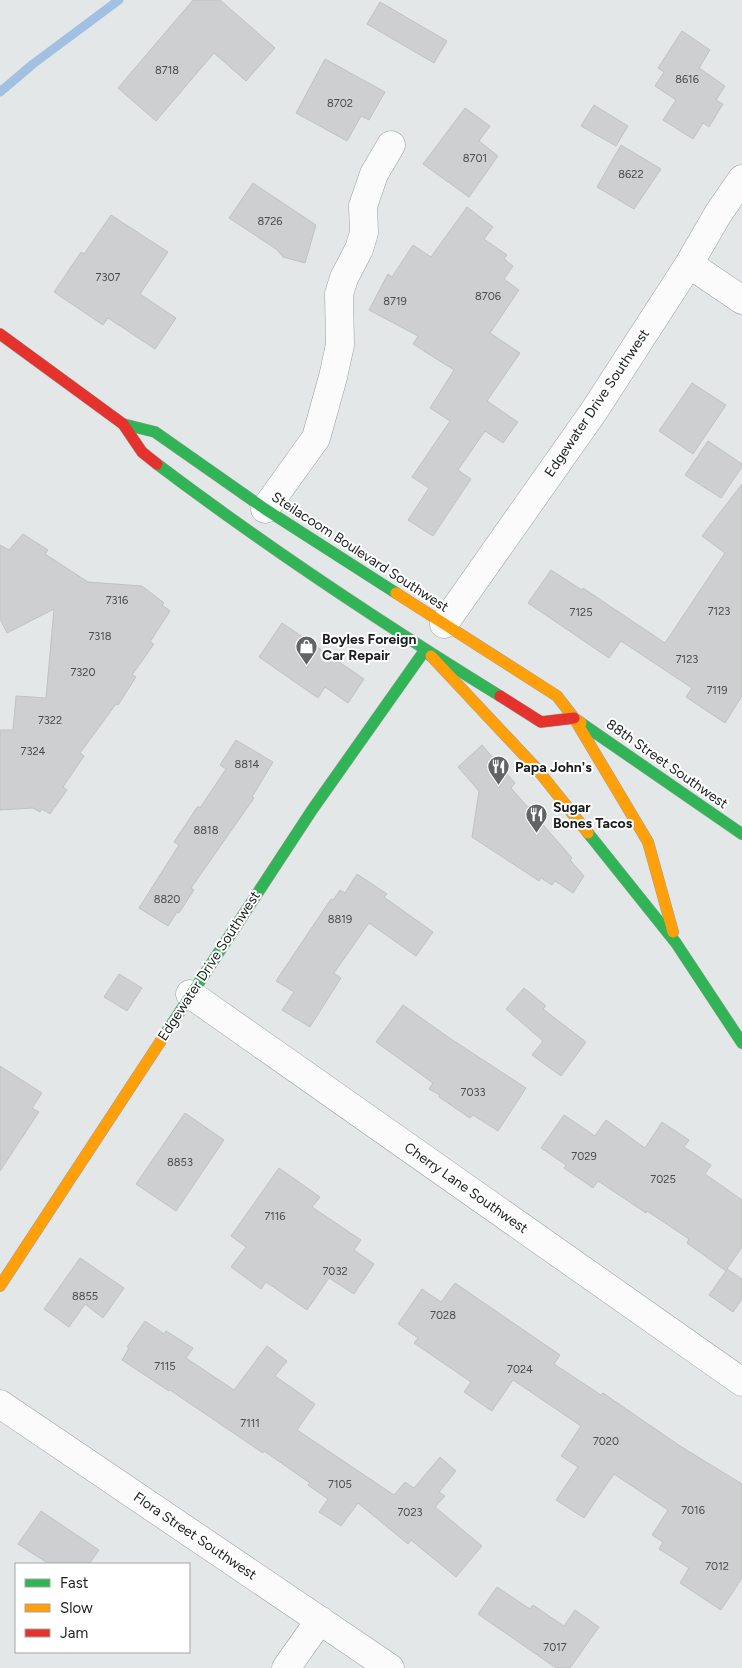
<svg xmlns="http://www.w3.org/2000/svg" width="742" height="1668" viewBox="0 0 742 1668" font-family="Figtree,sans-serif">
  <style>
    .lines { fill: none; stroke-linecap: round; stroke-linejoin: round }
    .stream { stroke: #a2c0e1; stroke-width: 9 }
    .building { fill: #cdcfd0; stroke: #c0c3c3 }
    .street-casing { stroke: #9da0a0; stroke-width: 29 }
    .fast-casing { stroke: #9da0a0; stroke-width: 12 }
    .slow-casing { stroke: #9da0a0; stroke-width: 12 }
    .jam-casing { stroke: #9da0a0; stroke-width: 12 }
    .street { stroke: #fbfbfb; stroke-width: 28 }
    .fast { stroke: #30b455; stroke-width: 11 }
    .slow { stroke: #ff9f0a; stroke-width: 11 }
    .jam { stroke: #e5322d; stroke-width: 11 }
    .labels { text-anchor: middle; dominant-baseline: central; stroke-width: 4; stroke-linejoin: round; paint-order: stroke }
    .number-label { font-size: 11px; fill: #494c4c }
    .street-label { font-size: 14px; fill: #1b1e1e; stroke: #fff }
    .poi-label { font-size: 14px; font-weight: bold; fill: #1b1e1e; stroke: #fff; text-anchor: start }
  </style>
  <rect width="100%" height="100%" fill="#e3e7e7"/>
  <g class="lines">
    <path class="stream" d="M0 92 33 64 119 0"/>
  </g>
  <path class="building" d="M193 0H220L275 48 246 81 214 53 156 121 118 88Z
    M380 2 447 41 434 63 367 24Z
    M682 31 710 50 699 68 725 86 716 100 723 104 709 127 703 123 693 139 663 120 676 100 655 86 664 72 658 68Z
    M325 59 385 92 369 120 361 116 347 141 296 113Z
    M594 105 628 126 616 146 581 126Z
    M465 108 490 126 479 141 498 156 469 197 423 164Z
    M621 145 661 169 634 209 597 187Z
    M253 183 316 225 305 263 283 257 276 249 229 218Z
    M467 207 493 227 484 239 507 255 504 259 513 266 504 279 519 290 490 333 520 353 487 401 518 422 503 443 485 431 458 470 471 479 433 536 408 520 429 488 412 477 450 421 430 408 454 370 413 344 418 336 369 310 388 274 392 277 413 245 431 257Z
    M111 215 168 252 140 294 176 318 155 349 108 318 103 325 54 292 81 252 84 254Z
    M692 383 726 405 693 454 659 431Z
    M708 441 742 464V467L721 498 685 475Z
    M742 484V696L725 723 686 697 692 688 621 641 609 658 528 603 551 570 582 590 583 588 665 643 725 553 702 536Z
    M23 534 48 550 45 554 88 582 142 586 164 603 162 605 170 611 150 642 154 644 132 675 136 677 118 705 116 704 80 753 84 756 63 787 67 790 50 814 42 809 40 812 33 808 0 810V730H13L16 696 46 698 54 609 7 633 0 619V545L9 550Z
    M282 623 364 679 348 703 325 687 318 698 259 657Z
    M236 740 273 762 252 797 254 798 191 888 194 890 179 913 177 912 168 926 139 908 179 845 174 842 198 806 200 808 226 769 220 765Z
    M482 745 515 783 511 788 572 858 570 860 584 876 573 893 555 881 552 885 541 878 539 881 472 837 479 791 458 767Z
    M357 874 387 894 384 897 433 932 416 956 369 923 334 973 341 978 310 1027 282 1010 294 992 276 981 331 899 333 900 340 890 345 893Z
    M119 974 142 988 127 1011 104 997Z
    M524 988 546 1006 543 1009 586 1042 561 1076 532 1055 543 1041 506 1009Z
    M403 1005 448 1037 526 1088 498 1131 473 1115 470 1118 439 1097 440 1095 429 1089 433 1083 376 1042Z
    M0 1066 42 1093 32 1108 39 1112 0 1171Z
    M185 1113 224 1140 176 1211 136 1184Z
    M564 1115 595 1136 606 1120 645 1148 662 1122 689 1140 684 1147 711 1165 705 1174 742 1200V1247L727 1269 742 1279V1299L733 1312 709 1295 726 1271 687 1243 689 1239 647 1211 646 1213 598 1181 593 1188 564 1168 566 1165 541 1148Z
    M279 1168 320 1197 312 1207 361 1240 354 1250 374 1264 354 1294 329 1278 307 1310 266 1282 261 1289 231 1267 246 1247 231 1236Z
    M80 1258 124 1288 103 1318 85 1304 69 1327 44 1309Z
    M455 1283 560 1355 554 1364 601 1395 603 1393 680 1446 742 1484V1578L721 1610 680 1583 689 1568 659 1549 663 1542 652 1535 668 1510 614 1474 584 1518 556 1500 578 1467 561 1456 581 1426 513 1380 492 1411 464 1392 471 1382 414 1343 418 1338 398 1324 422 1289 441 1302Z
    M145 1321 164 1334 166 1331 193 1348 186 1358 234 1390 267 1346 287 1361 275 1376 315 1404 297 1430 394 1495 405 1482 414 1488 440 1457 456 1471 439 1492 445 1496 435 1507 482 1546 456 1577 411 1540 408 1544 358 1503 341 1526 319 1512 328 1499 308 1485 310 1483 264 1451 263 1453 170 1390 169 1391 122 1360 129 1348 127 1347Z
    M41 1511 99 1550 89 1564H49L18 1544Z
    M497 1587 530 1609 533 1605 564 1626 575 1610 599 1627 570 1668H556L478 1614Z"/>
  <g class="lines">
    <defs>
      <path id="street" d="M689 264 742 300
        M265 509 316 438 333 377 340 345 339 294 344 278 359 249 364 233 363 206 374 174 391 145
        M444 624 594 411 689 264 718 214 742 179
        M190 994 742 1382
        M0 1404 390 1668
        M286 1668 320 1620"/>
      <path id="fast" d="M123 424 155 432 265 509 396 593
        M157 464C267 547 383 624 500 696
        M581 723 742 834
        M588 833 676 943 742 1043
        M162 1039 312 810 425 650 431 656"/>
      <path id="slow" d="M396 593 557 696 574 718 581 723
        M431 656 537 769 588 833
        M574 718 648 842 673 932
        M0 1286 162 1039"/>
      <path id="jam" d="M0 334 123 424 142 452 157 464
        M500 696 541 722 574 718"/>
    </defs>
    <use href="#street" class="street-casing"/>
    <use href="#fast" class="fast-casing"/>
    <use href="#slow" class="slow-casing"/>
    <use href="#jam" class="jam-casing"/>
    <use href="#street" class="street"/>
    <use href="#fast" class="fast"/>
    <use href="#slow" class="slow"/>
    <use href="#jam" class="jam"/>
  </g>
  <defs>
    <symbol id="shop-pin" viewBox="-11 -11 22 30"><path d="M0 17L-7.5 6A9.5 9.5 0 1 1 7.5 6Z" fill="#616464" stroke="#fff"/><path d="M-5-2.5h2.3a2.7 3.5 0 0 1 5.4 0H5L5.5 6h-11ZM-1.5-2.5h3a1.5 2.3 0 0 0-3 0Z" fill="#fff"/></symbol>
    <symbol id="restaurant-pin" viewBox="-11 -11 22 30"><path d="M0 17L-7.5 6A9.5 9.5 0 1 1 7.5 6Z" fill="#616464" stroke="#fff"/><path d="M-5-6h1v4h1v-4h1v4h1v-4h1v5L-1.5 .5V6h-2V.5L-5-1ZM5-6V6H3V1.5H1.5Q1.5-4 5-6Z" fill="#fff"/></symbol>
  </defs>
  <g fill-rule="evenodd">
    <use href="#shop-pin" x="294" y="634" width="25" height="34"/>
    <use href="#restaurant-pin" x="486" y="754" width="25" height="34"/>
    <use href="#restaurant-pin" x="524" y="802" width="25" height="34"/>
  </g>
  <g class="labels">
    <g class="number-label">
      <text x="167" y="70">8718</text>
      <text x="687" y="79">8616</text>
      <text x="340" y="103">8702</text>
      <text x="475" y="158">8701</text>
      <text x="631" y="174">8622</text>
      <text x="270" y="221">8726</text>
      <text x="108" y="277">7307</text>
      <text x="488" y="296">8706</text>
      <text x="395" y="301">8719</text>
      <text x="117" y="600">7316</text>
      <text x="719" y="611">7123</text>
      <text x="581" y="612">7125</text>
      <text x="100" y="636">7318</text>
      <text x="687" y="659">7123</text>
      <text x="83" y="672">7320</text>
      <text x="717" y="690">7119</text>
      <text x="50" y="720">7322</text>
      <text x="33" y="751">7324</text>
      <text x="247" y="764">8814</text>
      <text x="206" y="830">8818</text>
      <text x="167" y="899">8820</text>
      <text x="340" y="919">8819</text>
      <text x="473" y="1092">7033</text>
      <text x="584" y="1156">7029</text>
      <text x="180" y="1162">8853</text>
      <text x="663" y="1179">7025</text>
      <text x="275" y="1216">7116</text>
      <text x="335" y="1271">7032</text>
      <text x="85" y="1296">8855</text>
      <text x="443" y="1315">7028</text>
      <text x="165" y="1366">7115</text>
      <text x="520" y="1369">7024</text>
      <text x="250" y="1423">7111</text>
      <text x="606" y="1441">7020</text>
      <text x="340" y="1484">7105</text>
      <text x="693" y="1510">7016</text>
      <text x="410" y="1512">7023</text>
      <text x="717" y="1566">7012</text>
      <text x="555" y="1647">7017</text>
    </g>
    <g class="street-label">
      <text transform="translate(597 403) rotate(-56)">Edgewater Drive Southwest</text>
      <text transform="translate(360 552) rotate(33)">Steilacoom Boulevard Southwest</text>
      <text transform="translate(667 764) rotate(35)">88th Street Southwest</text>
      <text transform="translate(209 966) rotate(-57)">Edgewater Drive Southwest</text>
      <text transform="translate(466 1188) rotate(35)">Cherry Lane Southwest</text>
      <text transform="translate(195 1536) rotate(34)">Flora Street Southwest</text>
    </g>
    <g class="poi-label">
      <text x="322" y="639">Boyles Foreign<tspan x="322" dy="16">Car Repair</tspan></text>
      <text x="515" y="767">Papa John's</text>
      <text x="553" y="807">Sugar<tspan x="553" dy="16">Bones Tacos</tspan></text>
    </g>
  </g>
  <rect x="15" y="1563" width="175" height="90" fill="#ffffff" stroke="#a4a5a5"/>
  <rect x="25" y="1579" width="25" height="8" fill="#30b455" stroke="#a4a5a5"/>
  <text x="60" y="1588" font-size="15" fill="#1b1e1e">Fast</text>
  <rect x="25" y="1604" width="25" height="8" fill="#ff9f0a" stroke="#a4a5a5"/>
  <text x="60" y="1613" font-size="15" fill="#1b1e1e">Slow</text>
  <rect x="25" y="1629" width="25" height="8" fill="#e5322d" stroke="#a4a5a5"/>
  <text x="60" y="1638" font-size="15" fill="#1b1e1e">Jam</text>
</svg>
